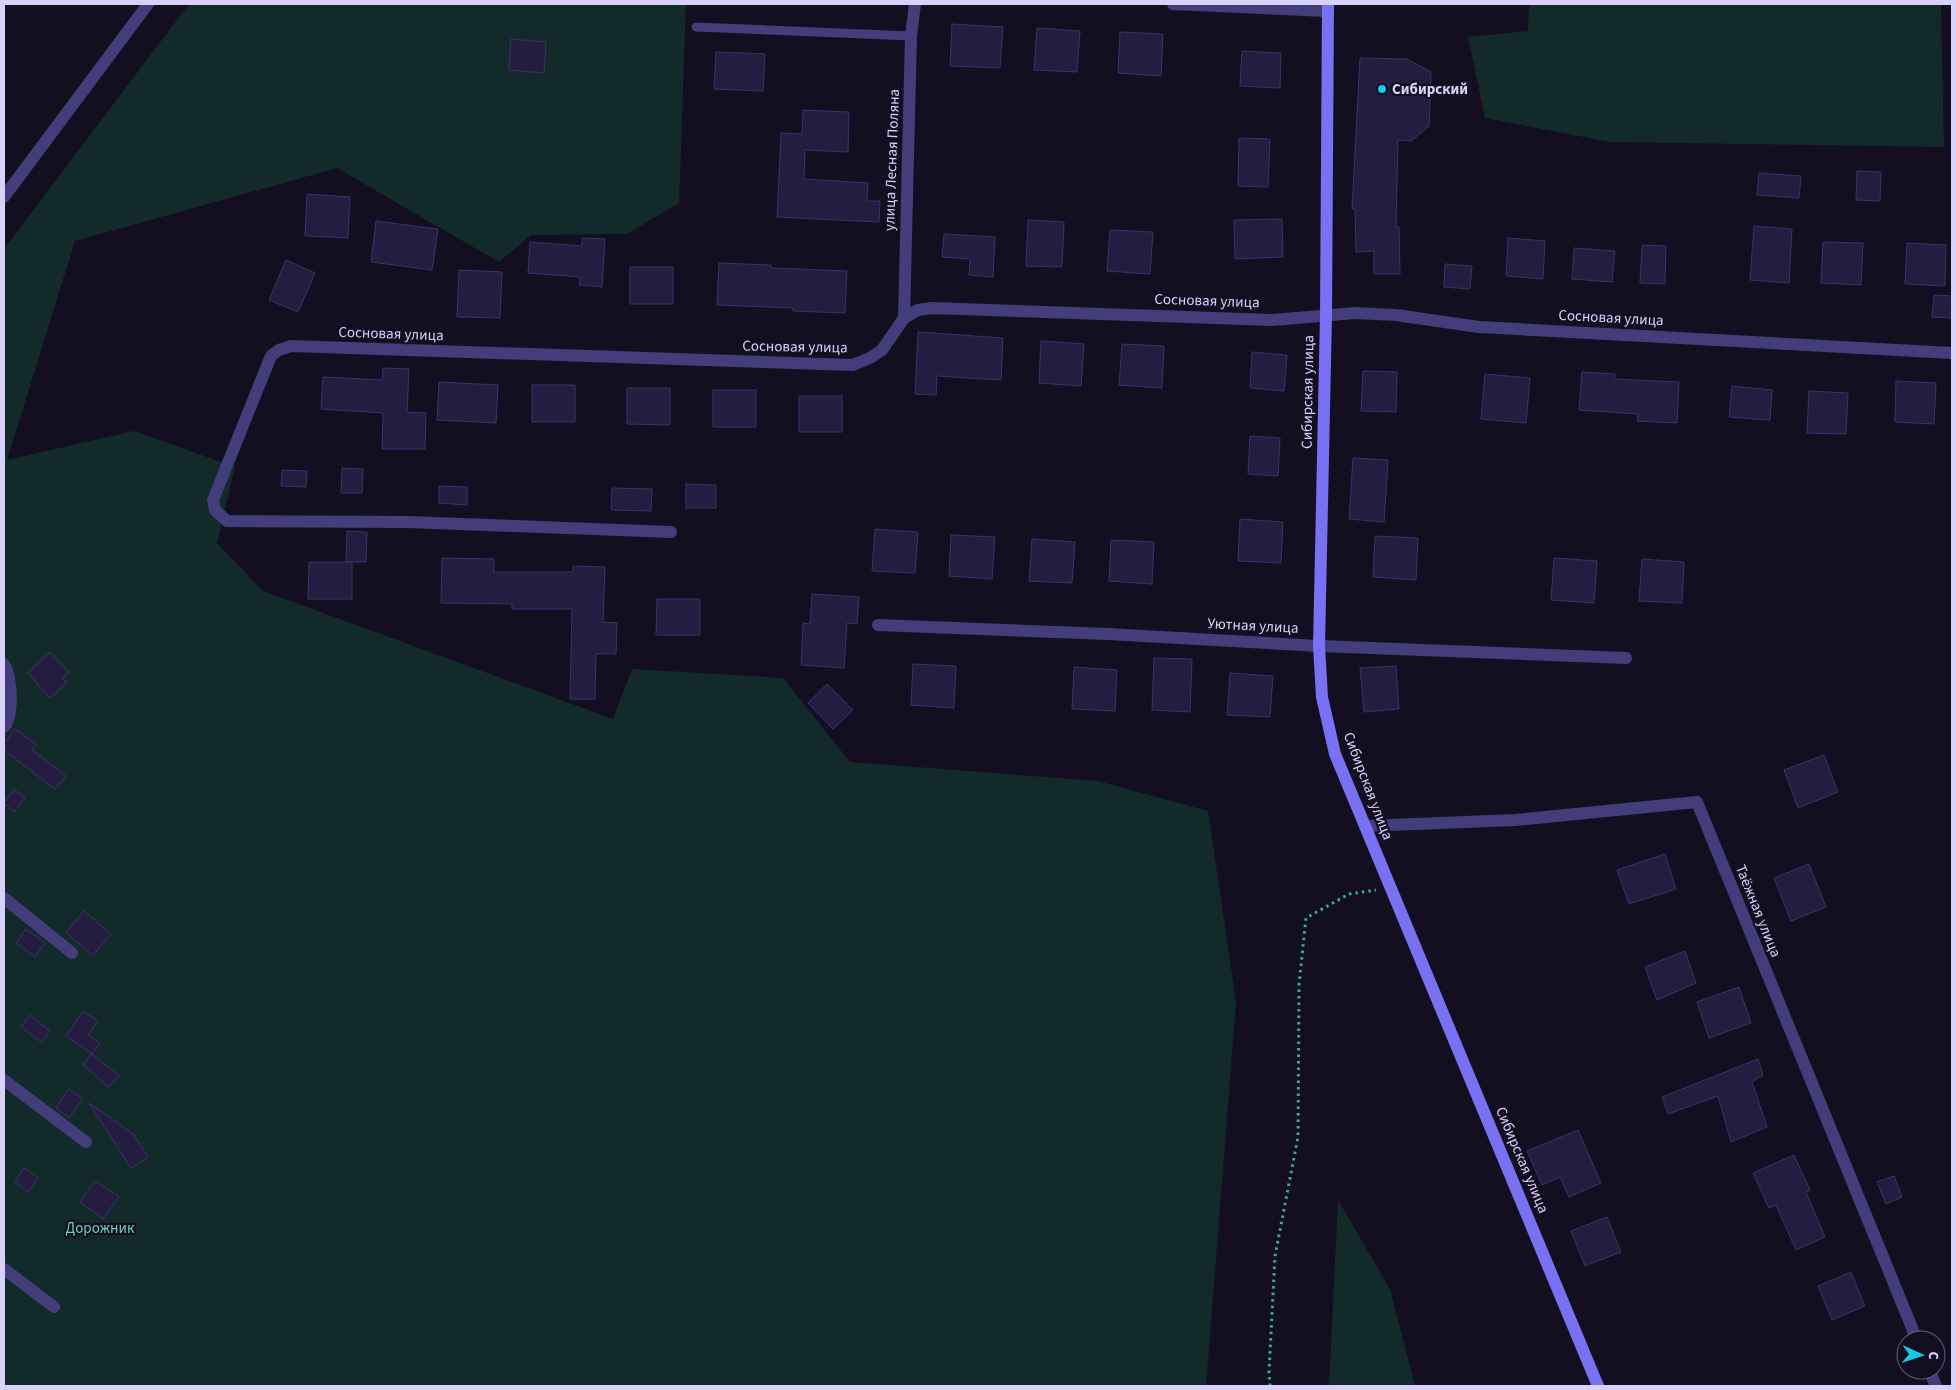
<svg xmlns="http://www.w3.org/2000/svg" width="1956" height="1390" viewBox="0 0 1956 1390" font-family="'Source Sans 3',sans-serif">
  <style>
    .green { fill: #132a2a }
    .building { fill: #251d40; stroke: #3e316a }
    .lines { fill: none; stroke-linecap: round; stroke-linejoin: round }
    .path { stroke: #38a9a7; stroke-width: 3; stroke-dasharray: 2.5 4; stroke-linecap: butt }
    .lane { stroke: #433e7b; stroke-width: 9 }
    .street { stroke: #433e7b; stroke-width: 12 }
    .secondary { stroke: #7971f3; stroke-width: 12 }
    .poi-dot { fill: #13c9e6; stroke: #130f20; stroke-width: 2 }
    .labels { text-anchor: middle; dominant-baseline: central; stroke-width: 4.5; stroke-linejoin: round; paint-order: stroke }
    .poi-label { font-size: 15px; font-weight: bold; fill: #d8d2fb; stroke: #130f20; text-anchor: start }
    .street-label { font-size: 15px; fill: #d8d2fb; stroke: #130f20 }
    .park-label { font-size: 15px; fill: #65d5bd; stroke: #130f20 }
  </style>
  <rect width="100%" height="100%" fill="#130f20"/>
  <path class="green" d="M189 4H686L679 203 627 234 531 235 499 262 337 168 75 241 7 460 134 431 235 467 217 543 263 591 613 719 632 669 783 678 850 762 1098 781 1208 811 1236 1002 1206 1386H4V249Z
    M1529 4H1941L1944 147 1610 142 1485 118 1468 37 1528 31Z
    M1338 1200 1390 1289 1415 1386H1329Z"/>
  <path class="building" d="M952 24 1003 27 1000 68 950 66Z
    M1037 28 1080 31 1077 72 1034 70Z
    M1120 32 1163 34 1161 76 1118 73Z
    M511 39 546 42 544 73 509 70Z
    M1242 51 1281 53 1280 88 1240 86Z
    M716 52 765 54 763 91 714 89Z
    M1360 58 1407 59 1431 72 1429 126 1411 141 1398 140 1396 227H1399L1400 274H1374V251L1356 252 1355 209H1352Z
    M803 110 849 112 848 152 805 150 804 179 868 183 867 201H880L879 222 777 217 781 133 802 134Z
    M1239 138 1270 139 1268 187 1238 186Z
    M1857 171 1881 172 1880 201 1856 200Z
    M1759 173 1801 176 1799 198 1757 195Z
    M307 194 350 197 348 238 305 236Z
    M1282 219 1283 257 1235 259 1234 220Z
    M1028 220 1064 222 1062 267 1026 266Z
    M376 221 438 229 432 270 371 262Z
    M1754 226 1792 229 1789 283 1750 280Z
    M1110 230 1153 232 1150 274 1107 271Z
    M944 234 995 237 993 277 969 275 970 259 942 257Z
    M582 238 605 239 602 287 579 285 580 277 528 273 530 242 582 246Z
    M1508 238 1545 241 1543 279 1506 276Z
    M1823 242 1863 243 1861 285 1821 283Z
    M1907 243 1946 245 1945 286 1905 284Z
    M1642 245 1666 246 1665 284 1640 283Z
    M1574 248 1615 251 1612 282 1572 279Z
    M286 260 315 273 298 312 269 300Z
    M719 263 771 265V268L847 271 845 313 793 311V308L717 305Z
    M1445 264 1472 266 1470 289 1444 287Z
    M630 267H673V304H630Z
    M459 270 502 272 500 318 457 317Z
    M1934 295 1952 296V318L1932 317Z
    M918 332 1003 338 1001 380 937 376 936 395 915 394Z
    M1041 341 1084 344 1081 386 1039 383Z
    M1122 344 1164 346 1162 388 1119 385Z
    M1252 352 1287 355 1284 391 1250 388Z
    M383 368 409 369 407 412 426 413 425 449H382L383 413 321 409 323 377 382 380Z
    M1363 371 1397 372 1396 412 1361 411Z
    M1582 372 1615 374 1614 379 1679 382 1677 423 1637 421 1638 414 1579 410Z
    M1485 374 1530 378 1526 423 1481 419Z
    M1896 381 1936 383 1934 424 1895 422Z
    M439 382 498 385 496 423 437 420Z
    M532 385H575V422H532Z
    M1732 386 1772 390 1770 420 1729 417Z
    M627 388H670V425L627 424Z
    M713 390H756V427H713Z
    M1809 391 1848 393 1846 434 1807 433Z
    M799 396H842V432H799Z
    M1250 436 1280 438 1278 476 1248 474Z
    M1353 458 1388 460 1384 522 1349 519Z
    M342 468 363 469 362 493H341Z
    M282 470 307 471 306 487 281 486Z
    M686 484 716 485V508H686Z
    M439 486 467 487V505L439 503Z
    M612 488 652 489 651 511 611 510Z
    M1240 519 1283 522 1281 563 1238 561Z
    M875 529 918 532 915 573 872 571Z
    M347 531 367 532 366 562H346Z
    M951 535 995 537 992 579 949 576Z
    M1375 536 1418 538 1416 580 1373 577Z
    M1032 539 1075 542 1072 583 1029 581Z
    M1111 540 1154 542 1152 584 1109 581Z
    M442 558 494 559V572H573V566L605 567 603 622 617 623 616 654H596L595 699H570L572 609H512V604L441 603Z
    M1554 558 1597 561 1594 603 1551 600Z
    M1642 559 1684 562 1682 603 1639 601Z
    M309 562H352V599H308Z
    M812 594 859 597 857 624 847 623 844 668 801 665 803 623 810 624Z
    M657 599H700V635H656Z
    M50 652 69 672 62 678 67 683 50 698 28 673Z
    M1154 658 1192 659 1190 712 1152 710Z
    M913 664 956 666 954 708 911 705Z
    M1396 666 1399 709 1364 712 1360 668Z
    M1074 667 1117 670 1115 711 1072 709Z
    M1230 673 1273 676 1270 717 1227 715Z
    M827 684 853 710 833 729 808 703Z
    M15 729 36 744 32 750 66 776 55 789 4 750V744Z
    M1824 755 1838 792 1798 808 1784 770Z
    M14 789 25 798 14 812 4 803Z
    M1665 854 1676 889 1629 904 1617 870Z
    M1809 864 1826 907 1791 921 1774 878Z
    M84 911 111 934 93 955 66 933Z
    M26 929 45 943 35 957 16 943Z
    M1685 951 1696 983 1657 1000 1645 967Z
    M1739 987 1751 1023 1709 1038 1697 1002Z
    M83 1011 98 1021 88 1035 100 1043 92 1054 66 1036Z
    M30 1015 50 1031 41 1042 21 1027Z
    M92 1054 119 1076 109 1087 83 1065Z
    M1758 1059 1763 1075 1752 1082 1767 1127 1731 1142 1718 1096 1668 1114 1662 1097Z
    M69 1089 83 1099 69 1118 56 1108Z
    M89 1103 133 1134 148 1157 131 1168Z
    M1578 1130 1601 1183 1569 1197 1560 1177 1542 1185 1527 1151Z
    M1794 1155 1810 1190 1806 1192 1825 1237 1796 1250 1776 1205 1769 1208 1753 1173Z
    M24 1168 38 1178 28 1192 15 1182Z
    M1894 1176 1902 1197 1886 1204 1877 1182Z
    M95 1181 119 1197 103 1219 80 1202Z
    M1607 1217 1621 1252 1585 1266 1571 1231Z
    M1851 1272 1865 1306 1832 1320 1818 1286Z"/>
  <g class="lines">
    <path class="path" d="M1270 1386 1269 1372 1275 1256 1298 1137 1299 985 1306 918 1349 894 1376 890"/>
    <path class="lane" d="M696 27 911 36"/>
    <path class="street" d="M1173 4 1327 11
      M4 197 148 4
      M904 318 911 36 915 4
      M671 532 408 522 227 521 215 510 213 500 271 356 279 350 291 346 853 365 870 358 882 350 904 318 918 310 932 308 1273 320 1355 313 1396 315 1479 327 1952 353
      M878 625 1108 634 1319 646 1626 658
      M4 664C12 678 14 715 4 727
      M1365 826 1515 820 1697 802 1917 1340
      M4 898 72 953
      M4 1080 86 1142
      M4 1269 54 1307
      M1929 1370 1936 1386"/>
    <path class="secondary" d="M1328 4 1326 315 1319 646 1322 697 1335 754 1598 1386"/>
  </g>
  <circle class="poi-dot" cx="1382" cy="89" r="5"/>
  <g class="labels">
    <g class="poi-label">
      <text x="1392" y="89">Сибирский</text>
    </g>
    <g class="street-label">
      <text transform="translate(892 160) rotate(-88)">улица Лесная Поляна</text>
      <text transform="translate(1207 301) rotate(2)">Сосновая улица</text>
      <text transform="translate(1611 318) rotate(3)">Сосновая улица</text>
      <text transform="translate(391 334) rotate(2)">Сосновая улица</text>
      <text transform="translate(795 347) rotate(1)">Сосновая улица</text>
      <text transform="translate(1308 392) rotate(-89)">Сибирская улица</text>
      <text transform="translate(1253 626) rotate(3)">Уютная улица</text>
      <text transform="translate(1368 786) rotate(69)">Сибирская улица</text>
      <text transform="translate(1758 911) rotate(68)">Таёжная улица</text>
      <text transform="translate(1522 1160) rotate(67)">Сибирская улица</text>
    </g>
    <g class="park-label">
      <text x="100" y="1228">Дорожник</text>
    </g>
  </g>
  <rect width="1956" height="1390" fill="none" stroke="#d8d2fb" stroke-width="10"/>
  <g transform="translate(1921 1355) rotate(93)"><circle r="24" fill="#130f20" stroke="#625d78"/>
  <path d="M0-4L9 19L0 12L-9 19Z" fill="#13c9e6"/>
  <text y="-8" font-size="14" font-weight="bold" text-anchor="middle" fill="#d8d2fb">С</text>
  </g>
</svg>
